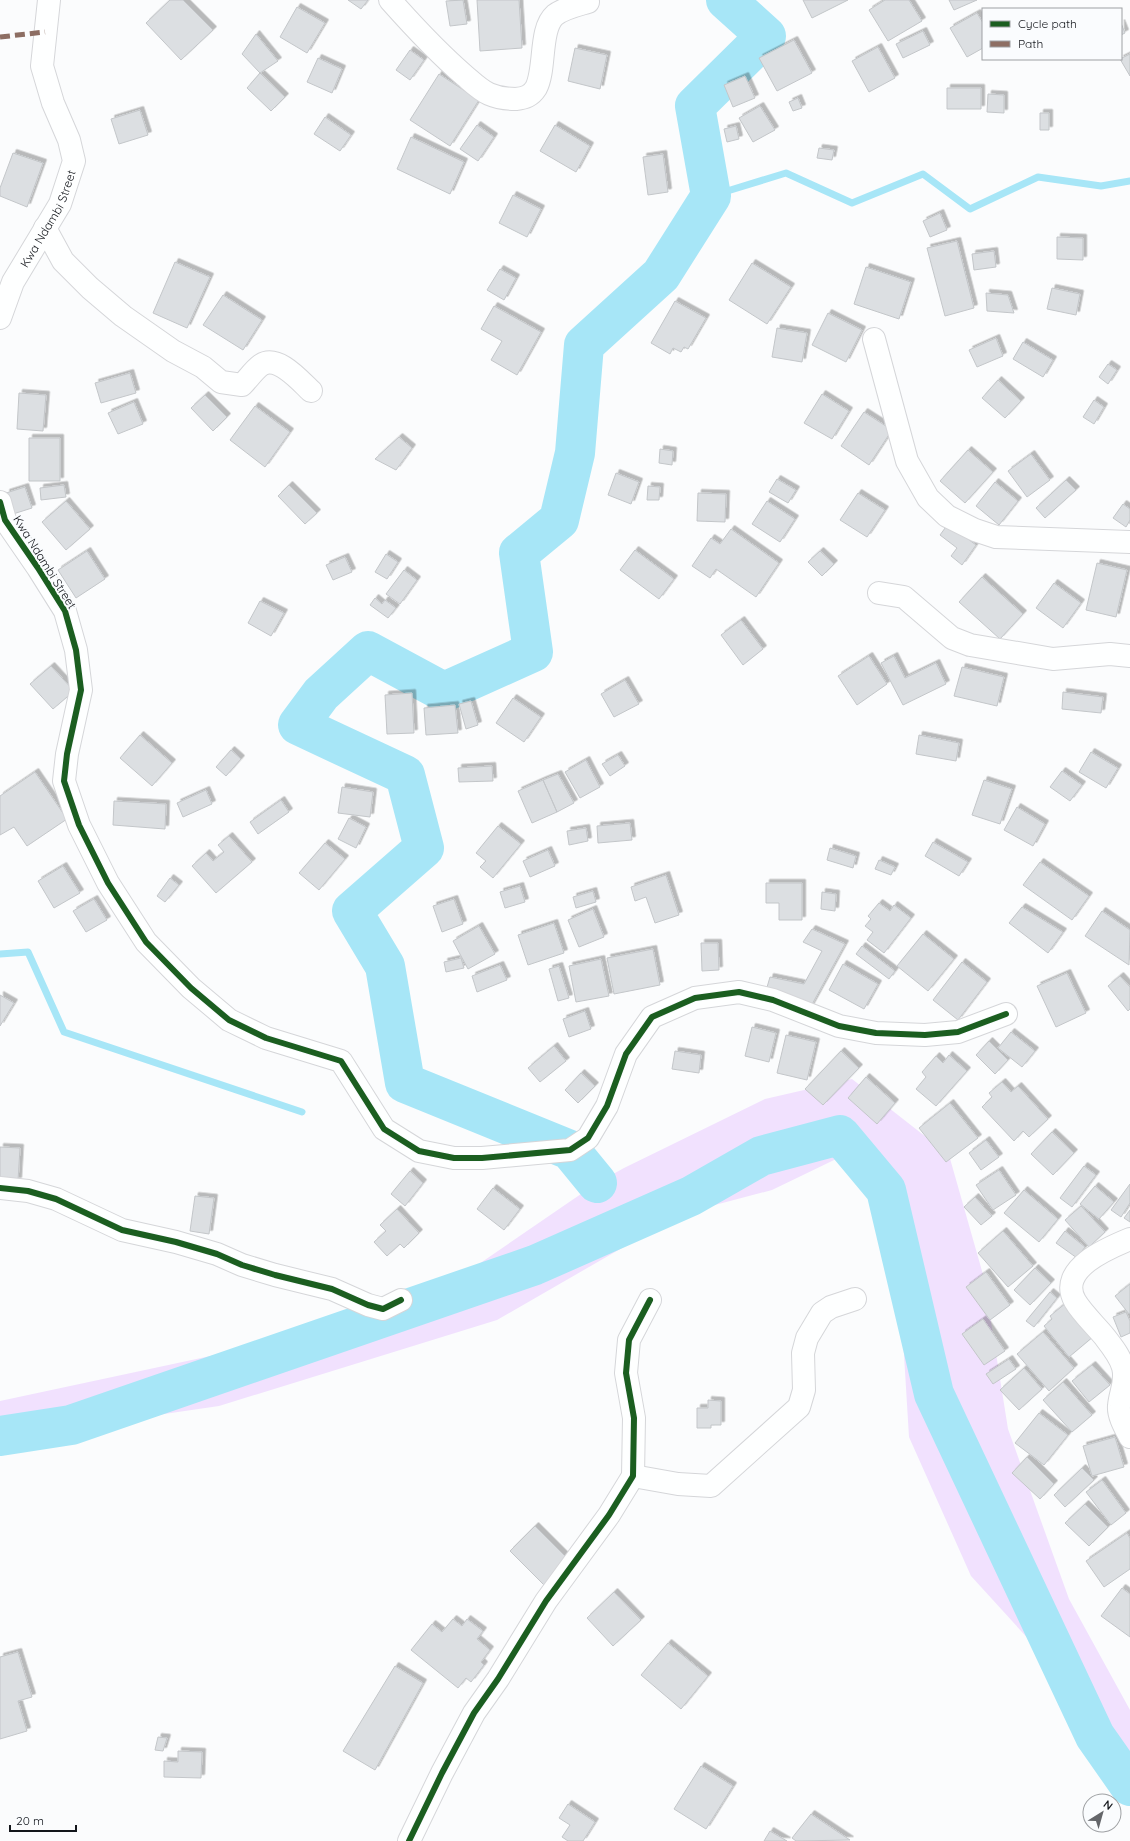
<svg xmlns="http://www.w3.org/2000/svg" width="1130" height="1841" viewBox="0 0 1130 1841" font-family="Quicksand,sans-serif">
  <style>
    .green { fill: #f1e1fe }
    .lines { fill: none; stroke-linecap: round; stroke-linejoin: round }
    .stream { stroke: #a7e6f7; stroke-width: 7 }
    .river { stroke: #a7e6f7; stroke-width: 40 }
    .building { fill: #dcdfe2; stroke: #c3c6c9; filter: url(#shadow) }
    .street-casing { stroke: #d5d6d9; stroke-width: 24 }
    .street { stroke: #feffff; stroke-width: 22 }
    .quiet { stroke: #8d6e63; stroke-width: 5; stroke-dasharray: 10 5; stroke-linecap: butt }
    .cycleway-casing { stroke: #fafcfe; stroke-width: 8 }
    .cycleway { stroke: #1b5e20; stroke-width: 6 }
    .labels { text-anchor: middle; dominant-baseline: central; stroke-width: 4; stroke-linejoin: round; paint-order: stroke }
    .street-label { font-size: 12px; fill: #13161b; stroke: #fafcfe }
  </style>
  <defs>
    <filter id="shadow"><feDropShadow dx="3.5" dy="-3.5" stdDeviation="0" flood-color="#0004"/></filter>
  </defs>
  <rect width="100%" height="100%" fill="#fbfcfd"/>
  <path class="green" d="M852 1079 949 1155 984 1278 1008 1429 1069 1599 1130 1710V1802L1053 1666 971 1576 909 1437 899 1273 891 1213 861 1147 772 1190 681 1214 497 1320 219 1406 0 1438V1401L406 1314 597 1183 624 1168 765 1099Z"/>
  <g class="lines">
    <path class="stream" d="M711 196 786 173 852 203 923 174 970 209 1038 177 1101 186 1130 181
      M0 954 28 952 64 1032 302 1112"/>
    <path class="river" d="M597 1183 570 1150 405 1083 385 966 352 911 424 848 405 775 298 725 321 694 368 651 444 692 533 652 519 553 559 520 575 453 584 345 661 275 711 196 695 106 766 36 726 0
      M0 1436 71 1425 535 1265 691 1196 761 1156 840 1135 886 1190 934 1394 1095 1736 1130 1786"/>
  </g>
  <path class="building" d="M170 0H183L213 30 181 60 146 23Z
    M348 0H368L361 9Z
    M463 0 467 24 450 26 446 1Z
    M477 0H519L522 48 480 51Z
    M803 0H848L812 18Z
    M885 0H909L922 21 888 41 869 10Z
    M949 0H977L954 10Z
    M297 7 325 23 307 53 280 37Z
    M977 13 983 23V48L967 57 950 28Z
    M1121 23 1125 33 1121 35Z
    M923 31 930 45 903 58 896 44Z
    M256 34 278 61 260 73 242 54Z
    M794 40 812 73 777 91 759 58Z
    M878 47 895 78 869 92 852 61Z
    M575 48 607 55 600 89 568 81Z
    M410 50 424 60 410 80 396 70Z
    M1130 54V76L1120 59Z
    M318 58 342 69 332 93 307 82Z
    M260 73 285 97 271 111 247 88Z
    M439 74 479 100 450 146 410 120Z
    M745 76 755 98 733 107 724 85Z
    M947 88H981V109H947Z
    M988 94 1004 95V113L987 112Z
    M798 98 802 108 793 111 789 102Z
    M760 106 775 130 753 142 739 118Z
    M140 110 148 135 119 144 111 119Z
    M1040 113H1049V130H1040Z
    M325 117 351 135 340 151 314 134Z
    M477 125 494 137 478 161 460 149Z
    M555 125 590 146 576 172 540 151Z
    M736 126 739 139 727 142 724 129Z
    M411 137 464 162 450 194 397 169Z
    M819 148 834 150 832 160 817 158Z
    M13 153 43 163 27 207 0 196V188Z
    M663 154 668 192 648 195 643 157Z
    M513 195 541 209 527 237 499 223Z
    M940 213 947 230 930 237 923 221Z
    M1057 237 1083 238V260L1057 259Z
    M957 241 974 308 945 316 927 248Z
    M994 251 996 267 974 270 972 254Z
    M175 262 210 277 187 328 153 313Z
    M752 263 791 287 767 324 729 300Z
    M866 267 911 282 899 319 854 304Z
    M500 269 516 278 504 300 487 290Z
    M1052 288 1080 294 1076 315 1047 309Z
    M986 293 1008 295 1014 313 987 311Z
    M223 295 262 320 243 350 203 325Z
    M675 301 706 318 688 349 684 347 681 352 673 348 670 354 651 343Z
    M494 306 541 332 517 375 491 360 502 341 481 329Z
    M828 313 862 330 846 362 812 345Z
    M777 328 807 333 802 362 772 357Z
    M996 338 1003 356 977 367 969 350Z
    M1023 342 1053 360 1043 377 1013 359Z
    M1108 364 1117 370 1108 384 1099 377Z
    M130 373 136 393 101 403 95 383Z
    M998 380 1021 401 1005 418 982 398Z
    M19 393 46 395 43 431 17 429Z
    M822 394 849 411 832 439 804 423Z
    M205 395 227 417 213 431 191 408Z
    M1094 400 1104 407 1094 424 1083 417Z
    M134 402 143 424 118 434 108 413Z
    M255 406 290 432 265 467 230 440Z
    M864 412 892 430 869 465 841 446Z
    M399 437 412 448 396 470 375 459Z
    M29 438H60V481H29Z
    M660 449 673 451 672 465 659 463Z
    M968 450 993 472 965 503 940 481Z
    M1031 454 1050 480 1027 497 1008 471Z
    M616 473 639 482 631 504 608 495Z
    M777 479 796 490 788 503 769 492Z
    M1066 480 1076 490 1045 518 1036 508Z
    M995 482 1018 501 999 525 976 506Z
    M64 485 66 497 41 500 40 488Z
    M289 485 317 513 305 524 278 496Z
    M648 486 660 487 659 500H647Z
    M25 487 32 508 13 514 6 493Z
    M698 493 726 494 725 522 697 521Z
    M858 493 885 510 867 537 840 520Z
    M66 501 90 529 66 550 42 522Z
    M767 501 795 519 780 542 752 524Z
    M1123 504 1130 509V520L1126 527 1113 518Z
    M948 524 976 545 962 565 951 556 957 548 940 535Z
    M731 529 779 563 756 597 716 569 710 578 692 566 711 538 720 544Z
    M635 550 674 579 659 599 620 570Z
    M87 551 105 579 76 598 58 570Z
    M820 551 834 564 822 576 808 562Z
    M386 554 398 562 387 579 375 572Z
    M345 557 352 572 333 580 326 565Z
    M1097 563 1127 570 1116 617 1086 610Z
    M404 570 417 580 400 604 386 594Z
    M982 577 1023 614 1000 639 959 602Z
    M1054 583 1081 603 1063 628 1036 608Z
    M375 598 382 604 385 600 396 608 388 618 370 605Z
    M260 601 284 613 271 636 248 623Z
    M741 620 763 649 743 665 721 635Z
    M869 656 887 684 857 705 838 676Z
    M894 656 905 678 936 663 946 684 903 705 881 663Z
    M51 666 74 691 53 709 30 684Z
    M962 667 1004 677 997 706 954 696Z
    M625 680 639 704 614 717 601 694Z
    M1063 692 1103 697 1101 713 1062 709Z
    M412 693 414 733 387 734 385 695Z
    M513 698 541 717 524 742 496 723Z
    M471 701 478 725 466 729 459 704Z
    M455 705 458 733 426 735 424 708Z
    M140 735 172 763 152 786 120 758Z
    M919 735 959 743 956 761 916 754Z
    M231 750 241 759 226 776 216 767Z
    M1091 752 1118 768 1106 788 1079 772Z
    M618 755 625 766 610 776 602 764Z
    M586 760 600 787 580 798 565 772Z
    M492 766 493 781 459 782 458 768Z
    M1062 771 1082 785 1070 801 1050 787Z
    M35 772 67 819 27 846 14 827 0 835V796Z
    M558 774 574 803 557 812 543 780Z
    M543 780 557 812 532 823 518 791Z
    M984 780 1012 789 1000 824 972 815Z
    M342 787 373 792 370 817 338 813Z
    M206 790 212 804 183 817 177 803Z
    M281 800 289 812 258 834 250 822Z
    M114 801 166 804 165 829 113 825Z
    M1017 807 1045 824 1033 846 1004 830Z
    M349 818 366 827 356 848 338 839Z
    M630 823 632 840 598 843 597 826Z
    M498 826 521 844 493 878 480 867 486 861 476 853Z
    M586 828 588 841 569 845 567 831Z
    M229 836 252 862 216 893 192 866 206 853 213 861 224 852 218 845Z
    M933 842 968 862 959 876 925 856Z
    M325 843 345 859 319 890 299 873Z
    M830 848 856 856 853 868 827 860Z
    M548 850 555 866 530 877 523 861Z
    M879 860 895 867 891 875 875 869Z
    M1040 862 1089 896 1072 920 1023 885Z
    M63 866 80 893 54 908 38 881Z
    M666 875 679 915 655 923 646 897 635 901 631 887Z
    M170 878 179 885 165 902 157 896Z
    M766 883H802V920H779V903H766Z
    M520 886 525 902 505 908 500 892Z
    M593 891 596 902 576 908 573 897Z
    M822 892 836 894 835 911 821 909Z
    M94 899 107 920 86 932 73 911Z
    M454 899 463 924 442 932 433 906Z
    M879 903 890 911 894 905 911 918 884 953 867 940 873 932 865 926 871 919 868 916Z
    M1022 907 1063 932 1048 953 1009 923Z
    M593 909 604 937 579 947 568 920Z
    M1102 911 1130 930 1129 965 1085 936Z
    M554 923 564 953 528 965 518 935Z
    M479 926 495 954 468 969 453 941Z
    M812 929 845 944 810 1008 765 994 770 977 804 984 822 951 803 942Z
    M923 934 954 959 928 991 897 966Z
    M701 943H718L719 970 702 971Z
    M862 946 895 971 889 979 856 954Z
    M653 949 660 985 614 994 607 958Z
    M461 958 464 968 446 972 444 962Z
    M601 959 609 996 576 1002 569 966Z
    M962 962 987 982 958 1020 933 1000Z
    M843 964 878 984 864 1009 829 990Z
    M500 965 507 980 477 992 472 976Z
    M559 966 569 998 558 1001 549 969Z
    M1067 973 1086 1013 1056 1027 1037 986Z
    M1120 976 1130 987V1009L1128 1011 1108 986Z
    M0 995 14 1003 0 1026Z
    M585 1011 591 1029 569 1037 563 1019Z
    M752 1027 776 1033 769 1062 745 1056Z
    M1011 1032 1035 1051 1022 1067 998 1048Z
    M786 1035 816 1042 807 1080 777 1073Z
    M989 1041 1008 1060 995 1074 976 1055Z
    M554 1046 566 1061 540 1082 528 1068Z
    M675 1051 701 1055 699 1073 672 1069Z
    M841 1051 859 1068 823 1105 805 1089Z
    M949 1055 967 1071 936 1106 916 1089 926 1077 922 1072 936 1056 943 1063Z
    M581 1073 595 1086 578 1103 565 1090Z
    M866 1077 895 1103 877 1124 848 1098Z
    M1002 1082 1011 1092 1018 1086 1048 1119 1029 1137 1023 1131 1014 1141 982 1107 992 1097 989 1093Z
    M950 1103 978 1138 946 1162 919 1128Z
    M1052 1132 1074 1153 1053 1175 1031 1154Z
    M986 1140 999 1157 981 1170 969 1153Z
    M0 1147 20 1148 18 1181 0 1180Z
    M1084 1166 1096 1175 1072 1207 1060 1198Z
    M999 1170 1016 1195 993 1210 976 1185Z
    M410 1171 423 1183 405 1206 391 1194Z
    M1130 1184V1203L1121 1217 1111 1210Z
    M1095 1186 1114 1202 1099 1219 1080 1204Z
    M493 1188 520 1209 504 1230 477 1209Z
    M1024 1190 1058 1219 1039 1242 1004 1213Z
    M195 1196 214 1198 209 1234 190 1231Z
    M975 1197 992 1216 981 1225 964 1207Z
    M1081 1206 1105 1232 1089 1247 1065 1220Z
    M397 1209 419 1233 404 1248 400 1244 387 1256 374 1242 386 1231 380 1225Z
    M1130 1210V1222L1124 1218Z
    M1003 1231 1033 1266 1008 1287 978 1253Z
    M1065 1231 1085 1247 1077 1258 1056 1243Z
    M1035 1268 1051 1283 1030 1305 1014 1290Z
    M986 1272 1010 1305 990 1320 966 1287Z
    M1130 1284V1313L1129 1314 1115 1296Z
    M1050 1292 1057 1298 1034 1327 1026 1321Z
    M1066 1303 1094 1336 1069 1357 1044 1326 1052 1319 1050 1316Z
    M1126 1312 1130 1321V1333L1121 1337 1113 1317Z
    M983 1319 1005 1351 984 1365 962 1334Z
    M1043 1332 1074 1368 1049 1391 1017 1354Z
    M1009 1359 1016 1369 993 1384 986 1374Z
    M1092 1365 1110 1385 1089 1402 1072 1381Z
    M1024 1368 1042 1389 1019 1410 1000 1390Z
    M1063 1382 1092 1415 1072 1432 1043 1400Z
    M708 1400 721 1401V1425H711V1428H697V1408H708Z
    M1039 1413 1068 1435 1044 1465 1015 1443Z
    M1115 1437 1124 1467 1092 1476 1083 1446Z
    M1027 1457 1054 1484 1040 1499 1012 1473Z
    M1082 1468 1094 1480 1065 1507 1054 1495Z
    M1102 1480 1126 1513 1111 1525 1086 1492Z
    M1085 1504 1108 1527 1089 1546 1065 1523Z
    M535 1526 569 1560 544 1585 510 1551Z
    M1127 1533 1130 1538V1569L1104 1587 1086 1561Z
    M1122 1588 1130 1594V1637L1101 1616Z
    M614 1592 641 1620 613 1646 587 1618Z
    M453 1619 462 1626 467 1619 483 1631 477 1639 490 1650 481 1662 484 1665 471 1682 466 1678 458 1688 411 1650 432 1624 442 1632Z
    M668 1643 708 1676 681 1709 641 1675Z
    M18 1652 32 1697 18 1701 27 1731 0 1739V1657Z
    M395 1666 423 1683 375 1770 343 1751Z
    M158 1737 167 1738 163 1751 155 1750Z
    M178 1751 202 1752 201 1778 164 1777V1761L178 1762Z
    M701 1766 733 1786 706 1829 674 1809Z
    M568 1804 595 1822 583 1841H568L562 1837 570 1825 559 1818Z
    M811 1814 850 1840 796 1841 792 1838Z
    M770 1831 787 1841H764Z"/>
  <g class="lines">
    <defs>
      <g id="street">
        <path d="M390 0C414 27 437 52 465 76 472 82 480 90 489 94 498 98 507 99 516 99 525 98 531 96 536 88 546 69 539 29 555 15 564 8 578 5 588 2"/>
        <path d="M45 228 63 261 90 288 123 316 173 351 203 367 221 382 242 385C248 379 254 370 261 365 278 354 300 381 311 391"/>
        <path id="s1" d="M0 318 13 282 60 204 74 161 69 140 53 103 42 66 49 0"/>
        <path d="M874 339 907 461 928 498 947 516 975 530 996 537 1130 542"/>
        <path d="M0 502 5 520 38 568 65 611 76 650 81 690 67 754 64 781 79 825 108 883 146 942 191 988 229 1020 266 1038 341 1061 384 1129 419 1151 454 1158H482L570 1150 588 1138 607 1106 626 1054 652 1017 695 998 739 992 773 1000 839 1026 876 1033 925 1035 958 1032 1006 1014"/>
        <path d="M879 593 904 597 952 638 970 645 1053 659 1110 654 1130 656"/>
        <path d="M0 1188 28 1191 56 1199 122 1230 176 1242 217 1254 242 1265 275 1275 332 1289 368 1305 383 1309 401 1300"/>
        <path d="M1130 1239C1108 1248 1057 1269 1075 1301 1082 1313 1095 1325 1104 1336 1111 1345 1120 1356 1123 1367 1127 1382 1120 1392 1119 1406 1118 1416 1126 1429 1130 1437"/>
        <path d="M633 1476 678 1484 711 1486 799 1407 804 1390 803 1353 807 1338 822 1313 831 1307 855 1299"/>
        <path d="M409 1841 442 1773 474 1713 498 1679 546 1601 609 1515 633 1476 634 1418 626 1373 629 1340 650 1300"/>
      </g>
    </defs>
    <use href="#street" class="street-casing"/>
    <use href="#street" class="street"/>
    <path class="quiet" d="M0 37 45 32"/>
    <defs>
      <path id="cycleway" d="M0 502 5 520 38 568 65 611 76 650 81 690 67 754 64 781 79 825 108 883 146 942 191 988 229 1020 266 1038 341 1061 384 1129 419 1151 454 1158H482L570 1150 588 1138 607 1106 626 1054 652 1017 695 998 739 992 773 1000 839 1026 876 1033 925 1035 958 1032 1006 1014
        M0 1188 28 1191 56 1199 122 1230 176 1242 217 1254 242 1265 275 1275 332 1289 368 1305 383 1309 401 1300
        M409 1841 442 1773 474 1713 498 1679 546 1601 609 1515 633 1476 634 1418 626 1373 629 1340 650 1300"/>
    </defs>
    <use href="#cycleway" class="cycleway-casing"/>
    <use href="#cycleway" class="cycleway"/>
  </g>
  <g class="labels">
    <g class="street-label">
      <text stroke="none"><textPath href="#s1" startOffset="111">Kwa Ndambi Street</textPath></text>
      <text transform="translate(45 562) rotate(58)">Kwa Ndambi Street</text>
    </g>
  </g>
  <rect x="982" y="8" width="140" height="52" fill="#fafcfe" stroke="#9ea0a3"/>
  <rect x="990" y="21" width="20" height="6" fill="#1b5e20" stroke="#9ea0a3"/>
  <text x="1018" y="28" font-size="12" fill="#13161b">Cycle path</text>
  <rect x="990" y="41" width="20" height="6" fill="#8d6e63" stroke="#9ea0a3"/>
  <text x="1018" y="48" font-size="12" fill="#13161b">Path</text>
  <g transform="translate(1102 1813) rotate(37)"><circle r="19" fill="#fafcfe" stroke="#9ea0a3"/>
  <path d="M0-3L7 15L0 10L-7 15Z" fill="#64666a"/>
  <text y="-6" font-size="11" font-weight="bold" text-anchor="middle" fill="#13161b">N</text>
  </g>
  <path d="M10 1825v6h66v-6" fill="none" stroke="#13161b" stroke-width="2"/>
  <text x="16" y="1825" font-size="12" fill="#13161b" stroke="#fafcfe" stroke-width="3" paint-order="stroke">20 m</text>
</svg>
